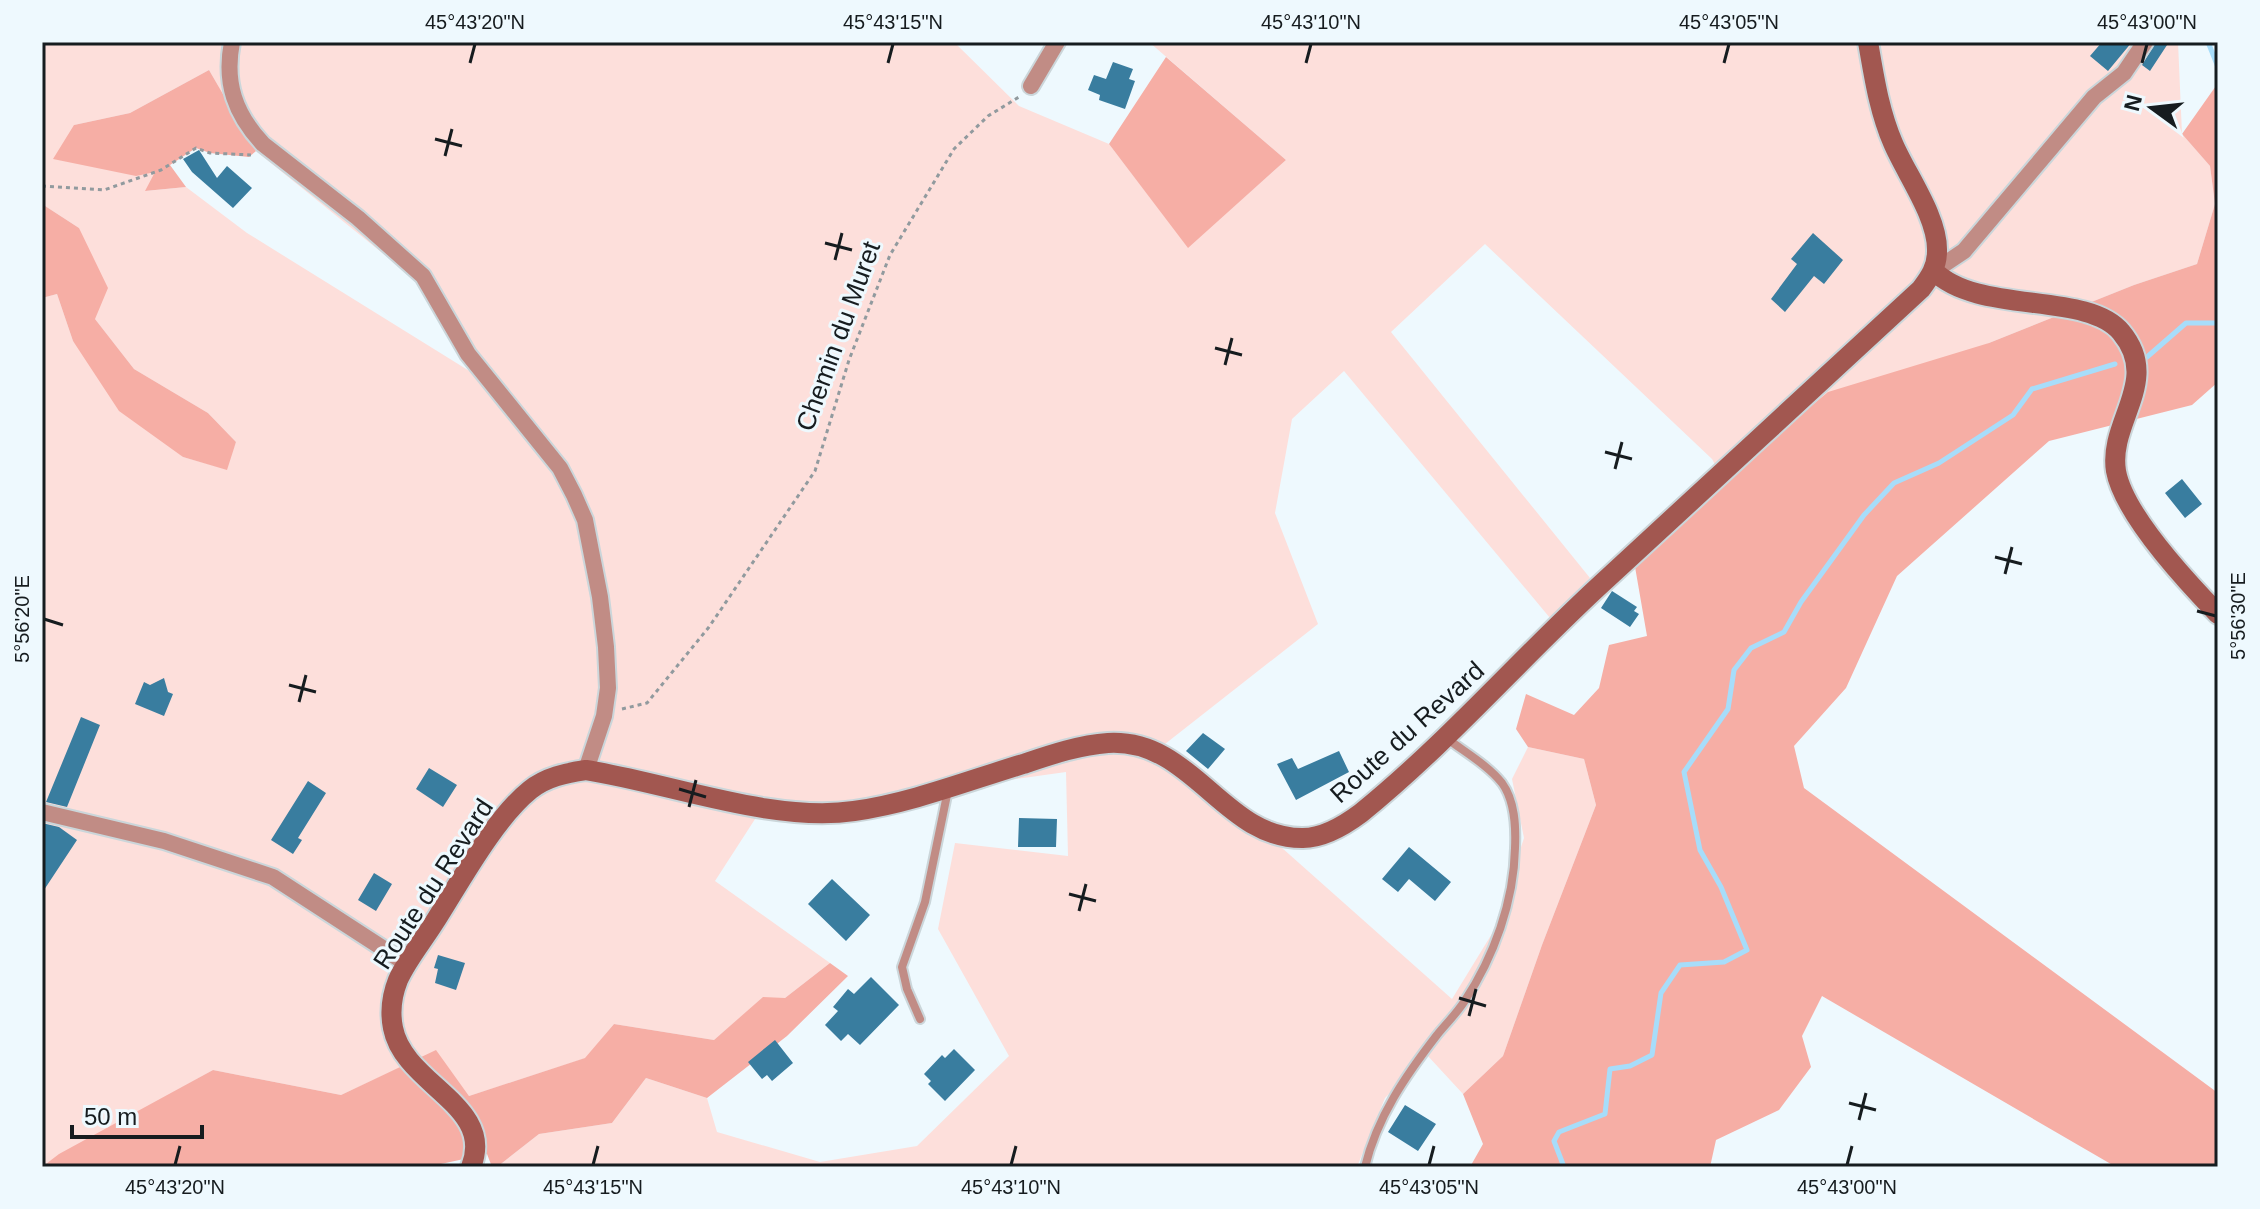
<svg xmlns="http://www.w3.org/2000/svg" width="2260" height="1209" viewBox="0 0 2260 1209" font-family="Arial,sans-serif">
  <style>
    .green { fill: #fddfdb; fill-rule: evenodd }
    .forest { fill: #f6aea5 }
    .lines { fill: none; stroke-linecap: round; stroke-linejoin: round }
    .stream { stroke: #a7ddfa; stroke-width: 5 }
    .building { fill: #397d9f }
    .lane-casing { stroke: #cbd6da; stroke-width: 12 }
    .street-casing { stroke: #cbd6da; stroke-width: 20 }
    .secondary-casing { stroke: #cbd6da; stroke-width: 24 }
    .path { stroke: #919a9e; stroke-width: 3; stroke-dasharray: 4 4; stroke-linecap: butt }
    .lane { stroke: #c18c85; stroke-width: 8 }
    .street { stroke: #c18c85; stroke-width: 16 }
    .secondary { stroke: #a25750; stroke-width: 20 }
    .ticks { fill: none; stroke: #161c1f; stroke-width: 3 }
    .labels { text-anchor: middle; dominant-baseline: central; stroke-width: 6; stroke-linejoin: round; paint-order: stroke }
    .street-label { font-size: 26px; fill: #161c1f; stroke: #eef9fe }
    .neatline { fill: none; stroke: #161c1f; stroke-width: 3 }
    .ticks-label { font-size: 20px; text-anchor: middle; fill: #161c1f }
  </style>
  <rect width="100%" height="100%" fill="#eef9fe"/>
  <path class="green" d="M42 42H954L1019 106 1109 144 1188 247 1286 160 1149 42H2178L2182 134 2210 166 2215 204 2197 264 2134 285 1989 343 1723 479 1712 459 1485 244 1391 332 1590 578 1550 618 1344 371 1292 419 1275 513 1318 624 1165 744 1452 999 1493 932 1524 838 1512 779 1528 747 1584 759 1596 805 1542 945 1503 1056 1463 1094 1427 1055 1385 1098 1357 1167H497L539 1134 612 1123 646 1078 707 1098 717 1132 820 1162 917 1146 1009 1056 938 929 955 843 1068 856 1066 772 757 816 715 881 830 963 785 998H763L714 1040 614 1024 586 1058 469 1096 436 1051 341 1095 213 1070 42 1166V298L57 294 73 341 183 457 226 469 236 442 208 413 134 369 95 319 79 228 42 204ZM209 70 256 151 417 281 471 372 247 233 186 187 146 191 156 172 74 125 130 113Z"/>
  <path class="forest" d="M1166 57 1286 160 1188 248 1109 144Z
    M209 70 256 151 249 157 210 153 196 148 170 165 186 187 145 191 155 172 136 176 53 159 74 125 130 113Z
    M2218 83V382L2192 405 2049 441 1897 576 1846 688 1794 746 1804 788 2218 1093V1167H2116L1822 996 1802 1036 1811 1067 1779 1110 1716 1140 1710 1167H1470L1483 1144 1463 1094 1503 1056 1542 945 1596 805 1584 759 1528 747 1516 729 1526 694 1574 715 1599 688 1609 645 1647 636 1634 561 1723 479 1828 392 1989 343 2134 285 2197 264 2215 204 2210 166 2182 134Z
    M42 204 79 228 108 288 95 319 134 369 208 413 236 442 227 470 183 457 119 411 73 341 57 294 42 298Z
    M830 963 848 976 787 1036 707 1098 646 1078 612 1123 539 1134 497 1167H492L487 1154 427 1167H42L59 1154 213 1070 341 1095 436 1050 469 1096 585 1058 614 1024 714 1040 763 997 785 998Z"/>
  <g class="lines">
    <path class="stream" d="M2208 42 2218 67
      M2147 357 2186 323H2218
      M1564 1167 1554 1141 1559 1132 1605 1114 1610 1069 1630 1066 1652 1055 1661 993 1680 965 1724 962 1747 950 1721 887 1700 850 1684 772 1728 709 1734 670 1751 648 1784 632 1801 602 1864 515 1894 483 1939 463 2013 415 2032 389 2115 364"/>
  </g>
  <path class="building" d="M2102 42H2132L2108 71 2090 56Z
    M2156 42H2169L2150 71 2142 65Z
    M1113 62 1133 69 1129 79 1135 81 1125 109 1099 100 1100 95 1088 90 1094 75 1106 79Z
    M199 150 217 178 227 166 252 188 233 208 192 172 183 159Z
    M1813 233 1843 260 1824 284 1814 276 1785 312 1771 299 1797 264 1791 259Z
    M2182 479 2202 504 2185 518 2165 493Z
    M1612 591 1637 607 1634 611 1639 614 1630 627 1601 608Z
    M164 678 168 692 173 694 164 716 135 704 144 682 150 685Z
    M81 717 100 725 67 807 46 802Z
    M1203 733 1225 749 1208 769 1186 751Z
    M1339 751 1349 772 1296 800 1277 764 1292 758 1298 769Z
    M429 768 457 785 443 807 416 789Z
    M308 781 326 793 298 838 302 840 293 854 271 840Z
    M1019 818 1057 819 1056 847H1018Z
    M42 823 59 827 77 840 42 893Z
    M1409 847 1451 882 1435 901 1409 879 1398 892 1382 879Z
    M374 873 392 884 376 911 358 900Z
    M832 879 870 915 846 941 808 904Z
    M438 955 465 963 456 990 435 983 438 969 434 968Z
    M871 977 899 1005 860 1045 848 1034 841 1041 825 1025 838 1011 833 1007 848 989 854 994Z
    M775 1040 793 1063 772 1081 767 1075 762 1079 748 1062Z
    M954 1049 975 1070 945 1101 928 1084 931 1081 924 1074 942 1055 945 1058Z
    M1405 1105 1436 1124 1418 1151 1388 1132Z"/>
  <g class="lines">
    <defs>
      <path id="lane" d="M920 1019 907 989 902 967 925 902 948 790
        M1365 1167C1377 1117 1406 1075 1437 1035 1446 1024 1456 1014 1464 1002 1494 957 1514 901 1515 848 1516 826 1515 801 1502 783 1488 765 1463 751 1445 737"/>
      <path id="street" d="M232 42C224 83 235 114 263 144L358 218 423 276 468 354 560 468 574 495 585 520 600 597 606 647 608 688 604 716 586 770
        M1031 86 1057 42
        M1934 271 1964 251 2094 97 2124 73 2145 42
        M42 812 164 841 273 877 407 964"/>
      <path id="secondary" d="M1934 271C1978 315 2087 291 2121 332 2162 381 2108 421 2116 471 2124 515 2187 582 2218 614
        M471 1167C496 1105 404 1085 393 1028 390 1013 392 995 398 980 407 960 422 942 434 923 459 884 494 819 530 790 546 777 566 773 586 770 669 783 773 823 854 811 911 803 967 781 1023 764 1050 755 1079 745 1108 743 1193 738 1223 839 1303 838 1324 838 1345 825 1361 813 1446 744 1518 661 1598 587 1705 487 1814 389 1921 289 1930 277 1937 267 1937 251 1938 217 1906 174 1893 143 1879 111 1874 76 1868 42"/>
    </defs>
    <use href="#lane" class="lane-casing"/>
    <use href="#street" class="street-casing"/>
    <use href="#secondary" class="secondary-casing"/>
    <path class="path" d="M42 186 104 190 161 170 196 148 210 153 251 155
      M622 709 647 703 709 627 815 471 849 360 890 255 954 149 988 116 1019 97"/>
    <use href="#lane" class="lane"/>
    <use href="#street" class="street"/>
    <use href="#secondary" class="secondary"/>
  </g>
  <path class="ticks" d="M470 63 475 44M888 63 893 44M1306 63 1311 44M1724 63 1729 44M2142 63 2147 44M435 139 462 146M445 156 452 129M825 243 852 250M835 260 842 233M1215 348 1242 355M1225 365 1232 338M1605 452 1632 459M1615 469 1622 442M1995 557 2022 564M2005 574 2012 547M2197 611 2216 616M44 619 63 625M289 685 316 692M299 702 306 675M679 789 706 797M689 807 696 780M1069 894 1096 901M1079 911 1086 884M1459 998 1486 1006M1469 1016 1476 989M1849 1103 1876 1110M1859 1120 1866 1093M175 1165 180 1146M593 1165 598 1146M1011 1165 1016 1146M1429 1165 1434 1146M1847 1165 1852 1146"/>
  <g class="labels">
    <g class="street-label">
      <text transform="translate(838 336) rotate(-70)">Chemin du Muret</text>
      <text transform="translate(1407 732) rotate(-42)">Route du Revard</text>
      <text transform="translate(433 884) rotate(-57)">Route du Revard</text>
    </g>
  </g>
  <rect width="2260" height="1209" fill="none" stroke="#eef9fe" stroke-width="88"/>
  <g transform="translate(2152 108) rotate(285)" stroke="#eef9fe" stroke-width="6" paint-order="stroke">
  <path d="M0-6L14 30L0 20L-14 30Z" fill="#161c1f"/>
  <text y="-12" font-size="22" font-weight="bold" text-anchor="middle" fill="#161c1f">N</text>
  </g>
  <path d="M72 1125v12h130v-12" fill="none" stroke="#161c1f" stroke-width="4"/>
  <text x="84" y="1125" font-size="24" fill="#161c1f" stroke="#eef9fe" stroke-width="6" paint-order="stroke">50 m</text>
  <rect x="44" y="44" width="2172" height="1121" class="neatline"/>
  <g class="ticks-label">
    <text x="475" y="29">45°43'20"N</text>
    <text x="893" y="29">45°43'15"N</text>
    <text x="1311" y="29">45°43'10"N</text>
    <text x="1729" y="29">45°43'05"N</text>
    <text x="2147" y="29">45°43'00"N</text>
    <text transform="translate(2238 616) rotate(-90)" y="7">5°56'30"E</text>
    <text transform="translate(22 619) rotate(-90)" y="7">5°56'20"E</text>
    <text x="175" y="1194">45°43'20"N</text>
    <text x="593" y="1194">45°43'15"N</text>
    <text x="1011" y="1194">45°43'10"N</text>
    <text x="1429" y="1194">45°43'05"N</text>
    <text x="1847" y="1194">45°43'00"N</text>
  </g>
</svg>
